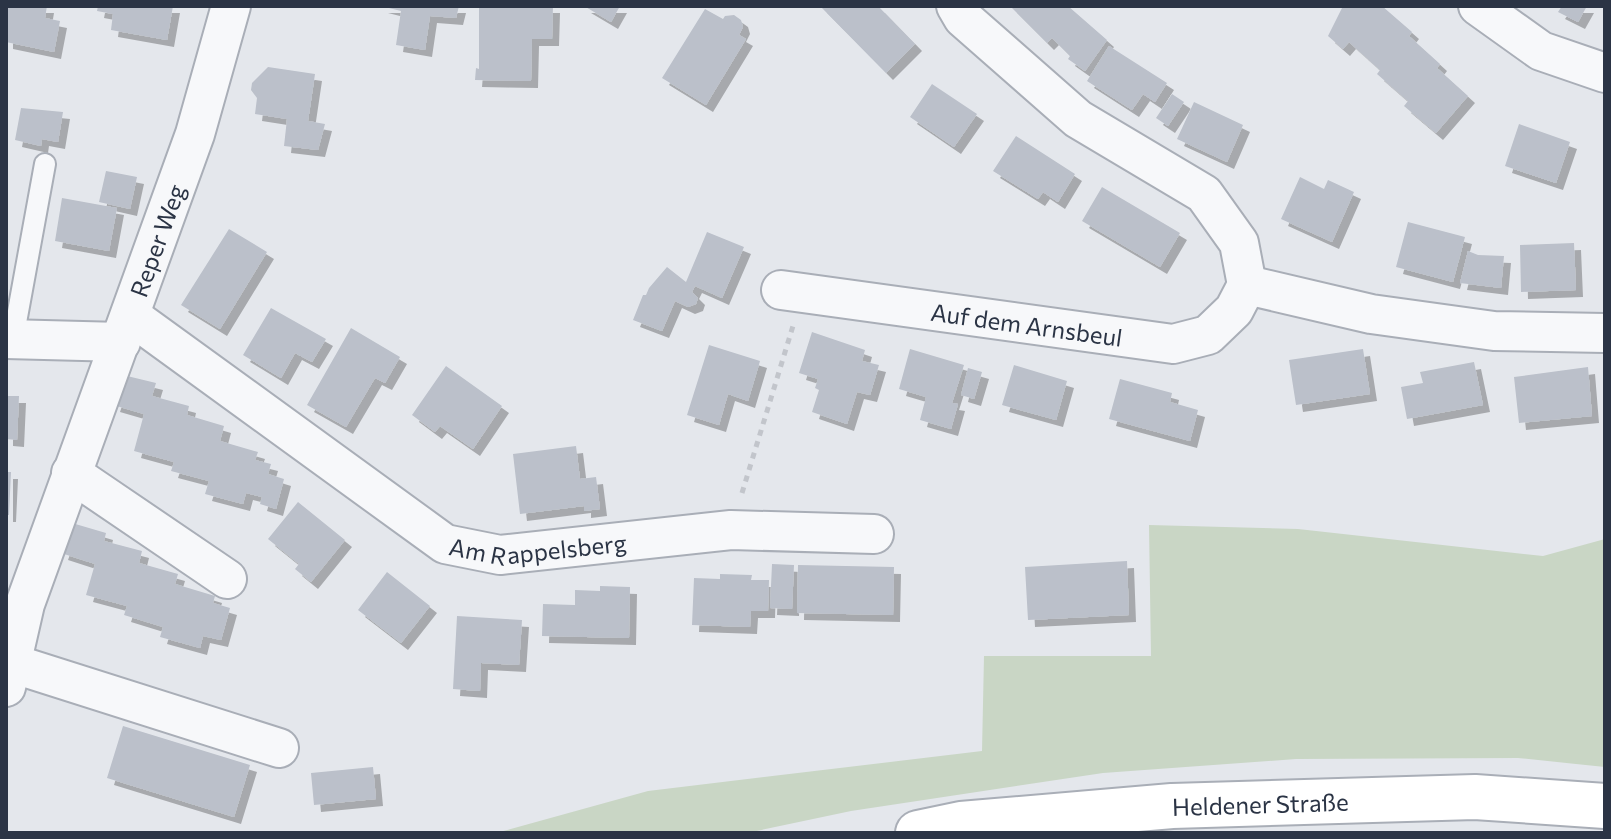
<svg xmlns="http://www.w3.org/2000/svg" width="1611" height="839" viewBox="0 0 1611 839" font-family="Commissioner,sans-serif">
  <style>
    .green { fill: #c9d6c5 }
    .building { fill: #bbc0ca; filter: url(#shadow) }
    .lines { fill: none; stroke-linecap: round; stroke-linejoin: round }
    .lane-casing { stroke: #a9aeb7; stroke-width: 24 }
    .street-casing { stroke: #a9aeb7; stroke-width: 42 }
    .secondary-casing { stroke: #a9aeb7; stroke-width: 48 }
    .path { stroke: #c2c5cb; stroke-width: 5; stroke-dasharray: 6 6; stroke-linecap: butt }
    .lane { stroke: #f7f8fa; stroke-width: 20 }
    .street { stroke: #f7f8fa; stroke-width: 38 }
    .secondary { stroke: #fff; stroke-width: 44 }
    .labels { text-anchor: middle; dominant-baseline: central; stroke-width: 6; stroke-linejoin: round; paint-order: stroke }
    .street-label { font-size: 24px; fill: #2b3445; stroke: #f4f6f9 }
  </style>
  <defs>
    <filter id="shadow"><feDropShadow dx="7" dy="7" stdDeviation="0" flood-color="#0004"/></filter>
  </defs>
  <rect width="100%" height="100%" fill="#e4e7ec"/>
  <path class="green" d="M1149 525 1298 529 1543 556 1605 539V767L1518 758 1296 759 1103 773 851 811 747 833H496L648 791 982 751 984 656H1151Z"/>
  <path class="building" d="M6 6H47L45 18 60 21 54 52 6 42Z
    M98 6H173L167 40 111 30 113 14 97 11Z
    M381 6H459L456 18 430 16 425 50 396 45 401 11Z
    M479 6H553L552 39H532L531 81 475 80 476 68 479 69Z
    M584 6H620L611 22Z
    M820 6H878L915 44 886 73Z
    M1010 6H1068L1107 40 1085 71 1068 59 1070 56 1052 38 1047 43Z
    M1343 6H1382L1412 32 1409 36 1440 64 1437 68 1468 96 1436 133 1404 106 1408 101 1377 74 1380 70 1349 42 1343 49 1328 36Z
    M1562 6H1587L1578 22 1558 12Z
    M705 9 723 19 725 16 734 15 741 20 743 27 739 35 746 39 706 105 662 78Z
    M1109 46 1167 83 1155 102 1143 94 1132 110 1087 81Z
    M268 67 315 74 308 121 325 124 318 150 284 146 287 119 255 114 257 98 251 90 252 83Z
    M932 84 977 114 954 147 910 117Z
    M1172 94 1184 102 1168 126 1156 118Z
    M1194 102 1243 125 1227 162 1177 139Z
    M21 108 63 112 58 142 42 139 41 146 15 140Z
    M1519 124 1570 142 1556 183 1505 166Z
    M1016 136 1075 174 1058 202 1043 192 1038 199 993 171Z
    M106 171 137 177 130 209 99 202Z
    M1300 177 1324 189 1328 180 1354 192 1332 242 1281 219Z
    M1102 187 1180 233 1160 267 1082 221Z
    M62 198 117 208 109 251 55 241Z
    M1408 222 1465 237 1453 282 1396 267Z
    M229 229 267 252 220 329 181 305Z
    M707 232 744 247 722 298 695 286 692 292 698 298 696 304 688 307 675 301 662 331 633 320 643 295H646L649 288 667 267 686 282Z
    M1574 243 1576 290 1521 292 1520 245Z
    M1468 251 1478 255 1504 256 1501 288 1460 283Z
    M271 308 326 339 312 362 295 353 281 378 243 355Z
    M351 328 400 357 385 383 375 378 346 427 307 405Z
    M812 332 865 350 862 361 879 365 870 395 857 392 847 424 812 412 819 390 815 388 818 379 799 373Z
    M709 345 760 361 748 401 728 394 719 425 687 415Z
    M910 349 964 365 952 403 958 404 951 429 920 420 926 397 899 389Z
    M1363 349 1370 394 1296 405 1289 360Z
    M1474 362 1483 405 1407 419 1401 387 1423 383 1420 372Z
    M1014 365 1067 381 1056 420 1002 405Z
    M446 366 502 406 473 449 440 426 435 432 412 415Z
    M1588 367 1592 416 1519 423 1514 377Z
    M968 368 982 372 974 399 961 395Z
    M123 375 156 383 152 396 189 406 187 415 224 426 220 441 258 452 255 460 271 464 268 474 284 479 276 509 260 504 262 497 246 493 243 504 205 494 209 481 171 471 174 462 134 451 144 414 113 405Z
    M1120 379 1172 393 1170 402 1198 410 1190 441 1109 419Z
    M6 396H19L17 440 6 439Z
    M576 446 580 479 596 477 600 509 584 511V506L520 514 513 454Z
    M6 472H11L9 515H6Z
    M298 502 345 540 311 582 295 569 299 564 268 539Z
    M72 523 106 533 104 541 142 551 139 563 178 574 175 584 215 596 213 603 230 608 221 640 203 636 200 648 160 637 163 627 124 615 127 606 86 595 95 564 61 553Z
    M1127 561 1129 615 1028 620 1025 567Z
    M772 564 794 565 792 609 770 608Z
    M798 565 894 567 893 615 797 613Z
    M387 572 430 606 401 643 358 610Z
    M720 574 752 575 751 580H769L768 611H751L750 627 692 625 694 578 720 579Z
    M600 586 630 587 629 638 542 636 543 604 575 605V590L600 591Z
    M457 616 522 620 519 665 481 663 480 691 453 689Z
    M123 726 250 765 234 817 107 778Z
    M373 767 376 799 314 805 311 773Z"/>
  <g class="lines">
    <defs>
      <path id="lane" d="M13 339 45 164"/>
      <g id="street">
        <path d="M1478 6 1541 51 1605 73"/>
        <path d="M1247 285 1371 314 1494 331 1605 333"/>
        <path id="s1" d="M781 290 1173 344 1208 335 1234 310 1247 285 1239 243 1204 194 1078 119 963 18 956 6"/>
        <path id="s2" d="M131 316 445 544 500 555 731 530 874 534"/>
        <path d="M6 339 121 342"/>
        <path d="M71 473 227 579"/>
        <path d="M11 663 279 748"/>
        <path id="s3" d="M6 687 25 604 195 134 231 6"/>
      </g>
      <g id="secondary">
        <path id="s4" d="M918 833 961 824 1172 806 1475 797 1605 806"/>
      </g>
    </defs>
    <use href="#lane" class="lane-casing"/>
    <use href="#street" class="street-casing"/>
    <use href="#secondary" class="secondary-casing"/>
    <path class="path" d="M742 493 793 326"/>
    <use href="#lane" class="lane"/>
    <use href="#street" class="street"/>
    <use href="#secondary" class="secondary"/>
  </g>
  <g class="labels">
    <g class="street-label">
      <text stroke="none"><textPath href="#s3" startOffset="472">Reper Weg</textPath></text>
      <text stroke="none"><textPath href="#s1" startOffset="248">Auf dem Arnsbeul</textPath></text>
      <text stroke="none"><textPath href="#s2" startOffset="482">Am Rappelsberg</textPath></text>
      <text stroke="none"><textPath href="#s4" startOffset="344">Heldener Straße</textPath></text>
    </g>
  </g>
  <rect width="1611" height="839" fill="none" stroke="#2b3445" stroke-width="16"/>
</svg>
